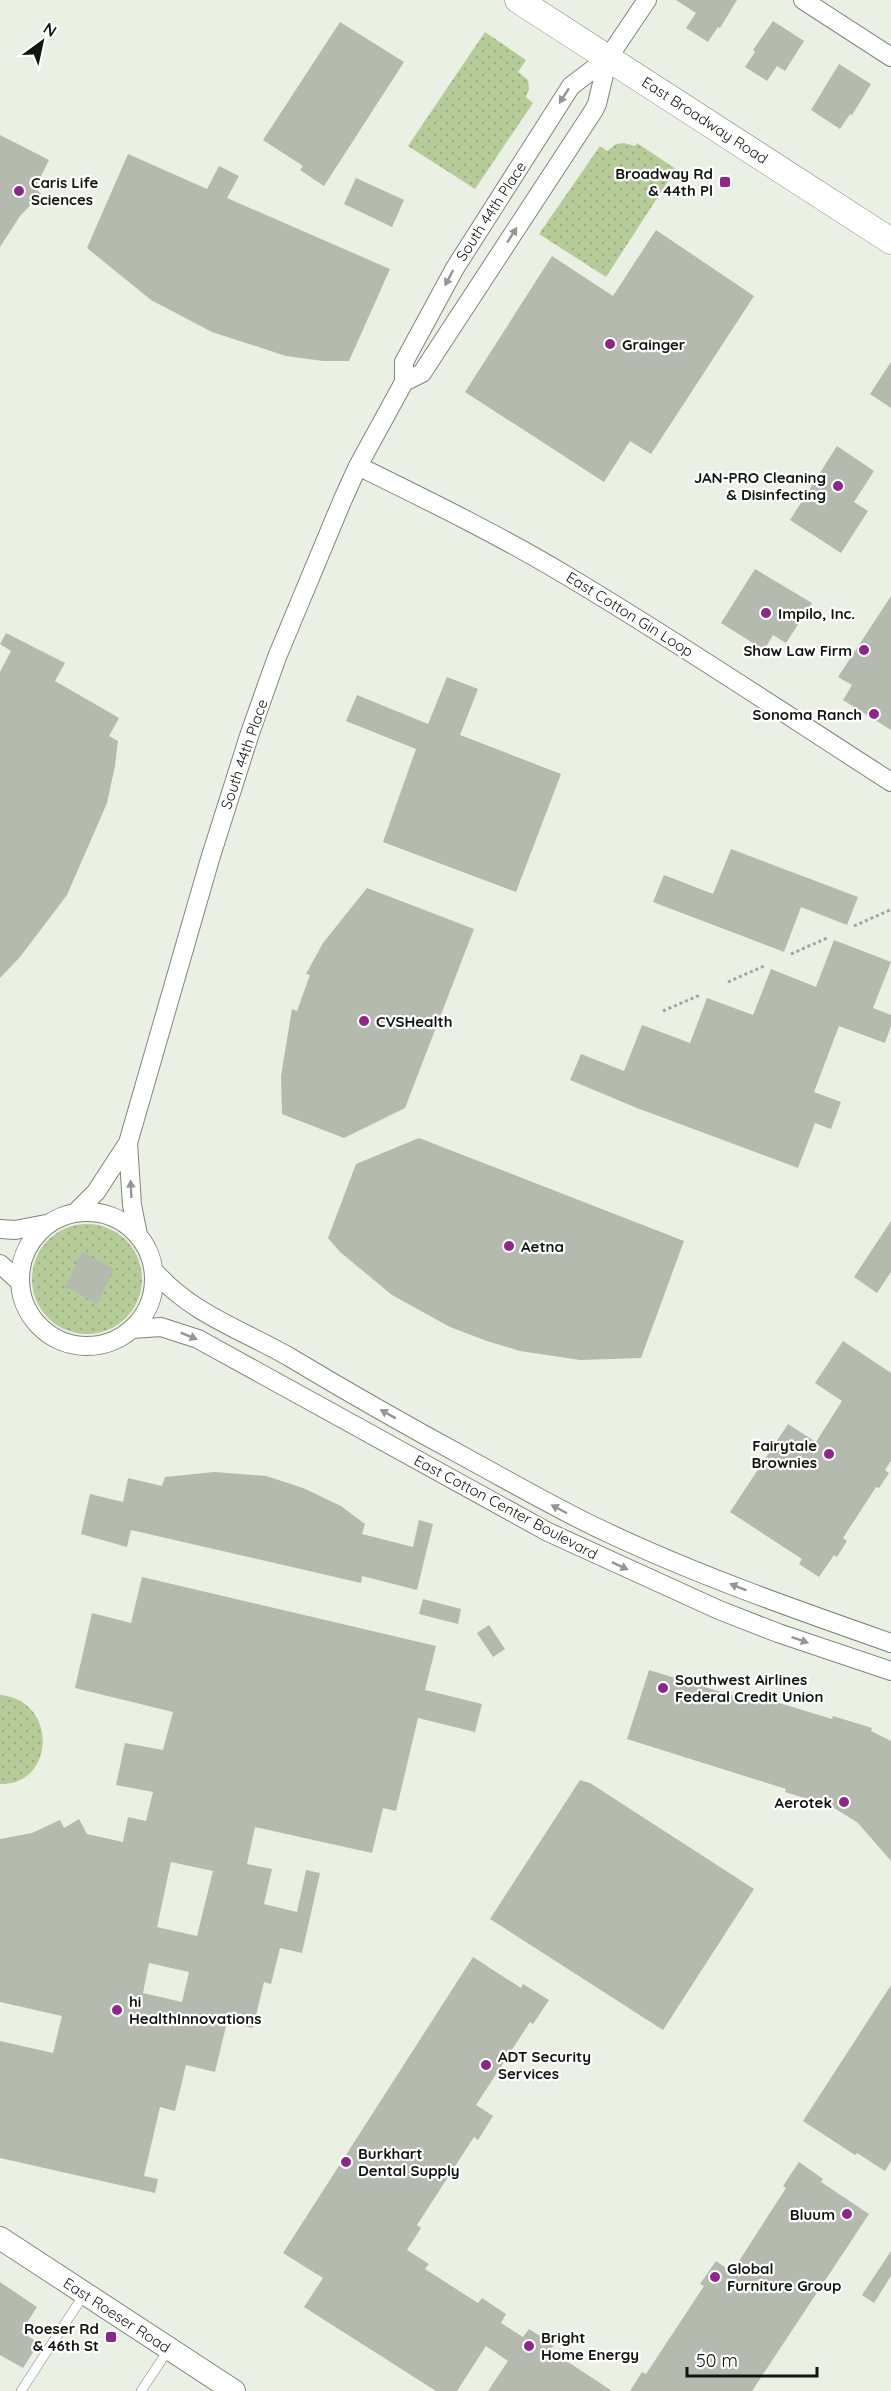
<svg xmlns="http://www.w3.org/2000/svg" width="891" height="2391" viewBox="0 0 891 2391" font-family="Quicksand,sans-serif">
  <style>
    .green { fill: url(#green-dots) }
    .building { fill: #b4baad; fill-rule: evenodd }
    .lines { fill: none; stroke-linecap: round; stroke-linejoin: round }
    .service-casing { stroke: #81867b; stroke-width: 10 }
    .minor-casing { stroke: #81867b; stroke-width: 20 }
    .tertiary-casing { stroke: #81867b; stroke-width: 24 }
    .secondary-casing { stroke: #81867b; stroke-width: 27 }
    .path { stroke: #a1a59b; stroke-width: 3; stroke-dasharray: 3 3; stroke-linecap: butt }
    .service { stroke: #fff; stroke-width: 9 }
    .minor { stroke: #fff; stroke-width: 18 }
    .tertiary { stroke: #fff; stroke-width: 22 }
    .secondary { stroke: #fff; stroke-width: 26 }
    .oneway { fill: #959693 }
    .poi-dot { fill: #902589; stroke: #fff; stroke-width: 2 }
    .labels { text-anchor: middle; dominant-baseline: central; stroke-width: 4.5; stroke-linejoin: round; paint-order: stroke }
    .street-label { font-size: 15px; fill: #131510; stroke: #fff }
    .poi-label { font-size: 15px; font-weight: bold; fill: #131510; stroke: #fff; text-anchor: start }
  </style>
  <defs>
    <pattern id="green-dots" width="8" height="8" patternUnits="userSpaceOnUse" patternTransform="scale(1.5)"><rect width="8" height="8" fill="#b5cb98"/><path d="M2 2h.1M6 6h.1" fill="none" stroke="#9bad82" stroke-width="1.8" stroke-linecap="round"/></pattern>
  </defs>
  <rect width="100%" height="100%" fill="#eaf0e3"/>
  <path class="green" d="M485 32 526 60 518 72 528 80 529 89 526 97 533 103 475 189 408 146Z
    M624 143 635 146 637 143 676 169 606 277 539 234 600 146 607 151 616 144Z
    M32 1279a55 55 0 1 1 110 0a55 55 0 1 1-110 0Z
    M0 1695C59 1700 55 1786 0 1784Z"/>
  <path class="building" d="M676 0H737L720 28 718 27 708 42 686 28 696 13Z
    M773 21 804 41 785 71 777 66 767 81 745 67 755 52 753 50Z
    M340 22 404 62 324 186 300 170 303 166 263 140Z
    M839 64 871 84 852 115 850 114 840 129 811 110Z
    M0 135 49 160 35 188 41 194 20 216 0 247Z
    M128 154 207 189 219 166 239 176 227 198 390 269 349 361H323L286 356 212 332 151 300 87 248Z
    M356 178 404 200 392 227 344 204Z
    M656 230 754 296 651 454 630 441 604 482 465 392 552 256 613 296Z
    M891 362V408L870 394Z
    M837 446 874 471 854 502 868 511 841 553 790 520Z
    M755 569 812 603 786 643 773 635 764 650 721 623Z
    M891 596V730L843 700 852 685 838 677Z
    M6 633 65 663 55 681 119 718 109 736 118 741 115 766 107 803 67 895 20 957 0 978V672L11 651 0 644Z
    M447 677 478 689 460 735 561 774 516 892 383 842 416 749 346 721 357 695 428 724Z
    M731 849 858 897 847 925 801 907 784 952 653 902 664 875 713 894Z
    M367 888 474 929 405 1108 344 1138 282 1114 281 1076 292 1009 297 1011 310 975 306 974 323 943Z
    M834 940 891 962 873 1008 891 1015V1026L885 1043 839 1026 814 1092 841 1102 831 1129 815 1123 798 1168 637 1108 570 1080 581 1054 624 1071 642 1025 690 1043 707 998 753 1015 771 969 816 987Z
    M419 1138 684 1241 641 1358 580 1360 520 1351 487 1341 450 1327 392 1295 340 1252 328 1238 356 1164Z
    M891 1221V1272L877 1293 854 1277Z
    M82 1252 114 1269 97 1304 73 1290 65 1288Z
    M843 1341 891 1373V1461L885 1470 889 1473 879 1488 876 1487 843 1538 847 1541 837 1557 834 1555 819 1577 799 1564 802 1559 730 1512 788 1424 816 1442 842 1401 815 1383Z
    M214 1472 266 1476 303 1488 341 1506 365 1524 362 1534 413 1547 419 1520 433 1524 417 1590 362 1576 361 1583 131 1530 127 1547 81 1534 90 1494 123 1502 128 1478 162 1486 165 1477Z
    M142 1577 436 1646 425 1690 482 1704 475 1732 418 1718 396 1811 383 1808 372 1853 255 1827 247 1864 272 1869 264 1904 297 1912 306 1870 320 1873 302 1953 280 1948 271 1984 264 1982 253 2028 227 2022 215 2072 186 2065 175 2111 160 2107 144 2176 158 2179 155 2193 0 2158V2041L53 2053 62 2016 0 2002V1839L32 1833 60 1820 64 1828 79 1819 87 1834 123 1842 128 1817 146 1821 153 1792 116 1785 125 1743 163 1750 173 1712 75 1688 92 1613 131 1623ZM171 1862 213 1871 197 1936 157 1927ZM149 1963 189 1972 182 2002 143 1993Z
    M423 1599 461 1609 458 1624 419 1614Z
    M489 1625 505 1649 493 1657 477 1633Z
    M649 1670 741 1698 743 1692 832 1719 833 1716 872 1728 871 1731 891 1741V1861L858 1823 831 1806 785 1792 786 1789 627 1739Z
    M580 1780 590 1783 754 1889 663 2030 490 1919Z
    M473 1957 521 1988 523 1984 549 2000 533 2024 530 2022 476 2105 493 2116 478 2140 474 2137 417 2225 421 2228 407 2250 429 2264 425 2269 478 2303 482 2298 506 2314 501 2323 523 2337 529 2329 554 2345 550 2350 612 2391H488L508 2361 486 2346 457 2391H436L304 2307 323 2278 283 2253Z
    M891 1985V2161L885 2171 857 2153 855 2155 803 2121Z
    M799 2162 823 2179 821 2182 869 2214 752 2391H630L642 2372 646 2374 704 2286 700 2284 716 2261 732 2272 786 2188 783 2186Z
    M891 2251V2276L874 2303 862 2295Z
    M0 2282 37 2307 21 2332 39 2343 23 2368 0 2355Z"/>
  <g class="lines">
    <defs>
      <path id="service" d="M21 2391 85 2293
        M141 2391 169 2349"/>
      <path id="minor" d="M803 0 891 57
        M404 382 422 373 594 110 597 104 608 58
        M358 466C427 500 497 534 564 574 675 640 782 712 891 782
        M128 1143 132 1205 138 1235
        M20 1279a67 67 0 1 1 134 0a67 67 0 1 1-134 0Z
        M76 1212 96 1192 128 1143 210 859 250 733 277 657 343 499 358 466 404 382V362L455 268 571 86 608 58 647 0
        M0 1229 15 1230 46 1224
        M0 1264 20 1282
        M155 1272C193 1315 243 1330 291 1358 351 1394 411 1428 472 1461 516 1485 559 1510 604 1531 697 1575 794 1609 891 1643
        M132 1329 161 1327 198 1339 548 1532 719 1610 778 1633 891 1671"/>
      <path id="tertiary" d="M0 2238 234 2391"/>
      <path id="secondary" d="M518 0 891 241"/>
    </defs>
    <use href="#service" class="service-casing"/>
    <use href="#minor" class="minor-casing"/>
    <use href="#tertiary" class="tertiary-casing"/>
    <use href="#secondary" class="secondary-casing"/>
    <path class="path" d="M854 926 890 910
      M791 954 827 938
      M728 982 764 966
      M663 1011 700 995"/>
    <use href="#service" class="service"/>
    <use href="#minor" class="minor"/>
    <use href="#tertiary" class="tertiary"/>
    <use href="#secondary" class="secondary"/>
  </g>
  <defs><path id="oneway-solid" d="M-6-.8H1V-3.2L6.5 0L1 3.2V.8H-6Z" transform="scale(1.5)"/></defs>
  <g class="oneway">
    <use href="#oneway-solid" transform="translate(564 96) rotate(123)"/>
    <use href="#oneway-solid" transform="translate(512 235) rotate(-57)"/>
    <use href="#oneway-solid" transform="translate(449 278) rotate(118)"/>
    <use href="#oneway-solid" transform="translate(131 1189) rotate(-93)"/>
    <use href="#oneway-solid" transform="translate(189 1336) rotate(22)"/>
    <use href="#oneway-solid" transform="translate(388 1414) rotate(-151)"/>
    <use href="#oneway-solid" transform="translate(559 1509) rotate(-152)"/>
    <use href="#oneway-solid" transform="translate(620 1566) rotate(25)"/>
    <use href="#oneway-solid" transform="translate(738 1587) rotate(-158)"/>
    <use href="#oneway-solid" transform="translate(800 1640) rotate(19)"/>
  </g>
  <g class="poi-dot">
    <rect x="719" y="176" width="12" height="12" rx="3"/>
    <circle cx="19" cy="191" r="6"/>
    <circle cx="610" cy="344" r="6"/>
    <circle cx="838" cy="486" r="6"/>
    <circle cx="766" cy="613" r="6"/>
    <circle cx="864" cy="650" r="6"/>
    <circle cx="874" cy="714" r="6"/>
    <circle cx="364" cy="1021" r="6"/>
    <circle cx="509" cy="1246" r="6"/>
    <circle cx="829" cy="1454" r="6"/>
    <circle cx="663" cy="1688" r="6"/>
    <circle cx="844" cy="1802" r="6"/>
    <circle cx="117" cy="2010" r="6"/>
    <circle cx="486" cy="2065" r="6"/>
    <circle cx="346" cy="2162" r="6"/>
    <circle cx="847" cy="2214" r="6"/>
    <circle cx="715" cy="2277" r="6"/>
    <rect x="105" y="2331" width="12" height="12" rx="3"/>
    <circle cx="529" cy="2346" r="6"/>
  </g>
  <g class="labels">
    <g class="street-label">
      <text transform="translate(705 120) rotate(33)">East Broadway Road</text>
      <text transform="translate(491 211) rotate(-57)">South 44th Place</text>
      <text transform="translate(630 614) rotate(32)">East Cotton Gin Loop</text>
      <text transform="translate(244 754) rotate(-71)">South 44th Place</text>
      <text transform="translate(506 1507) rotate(28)">East Cotton Center Boulevard</text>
      <text transform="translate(117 2315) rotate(33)">East Roeser Road</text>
    </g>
    <g class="poi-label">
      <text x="713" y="173" text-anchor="end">Broadway Rd<tspan x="713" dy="17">&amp; 44th Pl</tspan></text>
      <text x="31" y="182">Caris Life<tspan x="31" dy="17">Sciences</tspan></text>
      <text x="622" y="344">Grainger</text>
      <text x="826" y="477" text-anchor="end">JAN-PRO Cleaning<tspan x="826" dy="17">&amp; Disinfecting</tspan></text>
      <text x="778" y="613">Impilo, Inc.</text>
      <text x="852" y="650" text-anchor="end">Shaw Law Firm</text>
      <text x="862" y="714" text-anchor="end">Sonoma Ranch</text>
      <text x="376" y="1021">CVSHealth</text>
      <text x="521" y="1246">Aetna</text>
      <text x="817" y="1445" text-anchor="end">Fairytale<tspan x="817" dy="17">Brownies</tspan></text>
      <text x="675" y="1679">Southwest Airlines<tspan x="675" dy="17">Federal Credit Union</tspan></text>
      <text x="832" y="1802" text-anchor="end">Aerotek</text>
      <text x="129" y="2001">hi<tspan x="129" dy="17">HealthInnovations</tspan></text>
      <text x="498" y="2056">ADT Security<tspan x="498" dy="17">Services</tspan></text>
      <text x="358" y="2153">Burkhart<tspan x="358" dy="17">Dental Supply</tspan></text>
      <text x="835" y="2214" text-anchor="end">Bluum</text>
      <text x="727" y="2268">Global<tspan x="727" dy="17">Furniture Group</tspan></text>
      <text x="99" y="2328" text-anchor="end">Roeser Rd<tspan x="99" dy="17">&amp; 46th St</tspan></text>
      <text x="541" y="2337">Bright<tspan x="541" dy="17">Home Energy</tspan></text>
    </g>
  </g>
  <g transform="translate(42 42) rotate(33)" stroke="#ffffff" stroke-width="4.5" paint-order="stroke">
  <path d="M0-4.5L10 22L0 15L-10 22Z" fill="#131510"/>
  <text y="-9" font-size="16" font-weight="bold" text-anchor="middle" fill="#131510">N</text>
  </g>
  <path d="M687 2367v9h130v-9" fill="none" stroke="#131510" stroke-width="3"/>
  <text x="696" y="2367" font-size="18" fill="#131510" stroke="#ffffff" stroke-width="4.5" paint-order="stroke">50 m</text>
</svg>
